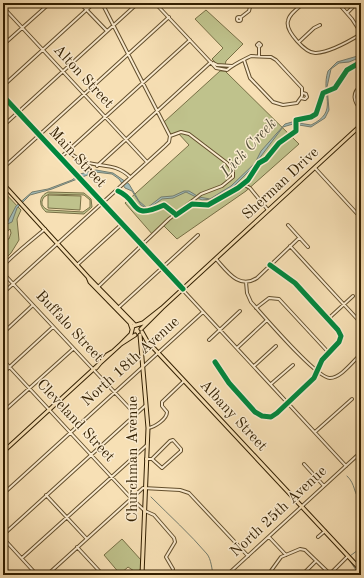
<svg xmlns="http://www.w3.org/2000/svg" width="364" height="578" viewBox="0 0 364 578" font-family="'Old Standard TT',serif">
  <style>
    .green { fill: #bfc28c; stroke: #787046; fill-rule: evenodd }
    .water { fill: #a1bbb7; stroke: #757d6e }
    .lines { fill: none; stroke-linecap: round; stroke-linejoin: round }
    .stream { stroke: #757d6e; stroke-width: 1 }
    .minor-casing { stroke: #634f2d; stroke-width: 4 }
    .major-casing { stroke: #321f00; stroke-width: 5 }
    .minor { stroke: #faebcf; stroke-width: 2 }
    .major { stroke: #f7e0b5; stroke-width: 3 }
    .cycleway-casing { stroke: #faebcf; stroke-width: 8 }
    .cycleway { stroke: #00873e; stroke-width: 5 }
    .labels { text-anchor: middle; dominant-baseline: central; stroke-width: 3; stroke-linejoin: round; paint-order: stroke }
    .street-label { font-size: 15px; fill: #321f00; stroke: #faebcf }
    .water-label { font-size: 16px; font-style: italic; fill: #534e37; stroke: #faebcf }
  </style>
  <rect width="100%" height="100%" fill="#f7e0b5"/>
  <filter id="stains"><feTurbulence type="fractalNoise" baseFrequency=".005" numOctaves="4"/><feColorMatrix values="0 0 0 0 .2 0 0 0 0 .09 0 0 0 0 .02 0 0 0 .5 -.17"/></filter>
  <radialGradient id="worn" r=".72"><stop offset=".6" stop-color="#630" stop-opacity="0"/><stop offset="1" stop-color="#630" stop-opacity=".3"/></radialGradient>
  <path class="green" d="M206 10 243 44 226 61 225 65 217 64 212 59 223 48 195 19Z
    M220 71H225L299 144 246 191 177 239 163 225 153 235 125 203 189 145 178 133 170 136 164 122Z
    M3 191 21 210 17 219 19 240 11 253 3 261V239H9L11 233 10 229 3 235Z
    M48 192 84 193 91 199 92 207 84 214 46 212C38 205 39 196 48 192ZM49 194 84 195 90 200V207L83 212 48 210C42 207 40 203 44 197Z
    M48 195 81 196 80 210 48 208Z
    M122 539 141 560V569L137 573 128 567 120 574 104 555Z"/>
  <path class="water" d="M361 55V57L349 62 339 63 331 69 327 87 329 110 325 118 311 127 293 124 283 127 252 168 232 188 212 199 202 200 186 192 173 198 162 199 148 209 141 205 132 191 125 188 119 179 112 174 95 172 52 189 30 195 17 208 12 222 3 226V224L7 223 16 206 32 192 48 189 72 180 80 174 96 170 113 173 129 184 139 201 147 208 161 197 173 196 184 191H189L199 197 210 199 231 186 255 163 261 151 285 124 292 122 311 125C340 111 320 95 328 71L337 62Z"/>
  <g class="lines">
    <path class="stream" d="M347 476C356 484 353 494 361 501
      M151 497C170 516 190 534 207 554 211 559 212 569 213 575
      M350 556 358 550 361 542
      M350 561 356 570 352 575"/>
    <defs>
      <path id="minor" d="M80 3 107 31
        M102 3 170 136
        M155 3 216 68 227 70C234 64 243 60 251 56L271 57 276 60 302 88V96L297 103 283 105 273 102 250 78 244 60
        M304 3C298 8 289 14 288 21 285 31 306 54 316 53 331 52 348 42 361 34
        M338 3 352 19 361 33
        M3 5 5 3
        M3 7 147 162
        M347 13 357 3
        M237 19a2 2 0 1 1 4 0a2 2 0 1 1-4 0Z
        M240 18 249 11 251 3
        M299 42 314 28 320 25
        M3 45 50 3
        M259 56V47L261 45 259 43 257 45 259 47
        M213 63 217 65 232 66
        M3 86 94 3
        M361 86C351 93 354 102 361 110
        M3 96 346 466
        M301 98 305 99 307 97 306 94 303 93
        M3 126 138 3
        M68 151C91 173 111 158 130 177
        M60 158 190 40
        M97 166 211 62
        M3 168 169 17
        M315 168 361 218
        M193 201C210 213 227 188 243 184L250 188 268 210
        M288 225 308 247
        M290 246 361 323
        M216 259C227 271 239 290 257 278L299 238
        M77 265 122 224
        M3 267C5 261 37 236 45 229
        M3 273 135 414
        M246 282 247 293 251 302C263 315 317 379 330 378 341 378 353 361 361 354
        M98 287 169 219 201 194 222 186 233 177V171L227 163 189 134 181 132 170 136
        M3 293 165 146 169 142 170 136
        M118 308 198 235
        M256 308 269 298 279 299 329 353
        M328 319 353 296
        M3 333 33 305
        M209 340 240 311
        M237 348 267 320
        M3 360 131 498 145 511 154 515 174 538 175 542 166 557 173 569
        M215 362 229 383 255 412 262 416 271 417 277 413 314 378 322 360 339 342 341 336 338 330 295 283 270 265
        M254 366 276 346
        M3 373 53 327
        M271 384 293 365
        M3 412 73 349
        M148 428C155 427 167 419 167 412L162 406V402L184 381
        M315 432 352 399
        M146 459H152L162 468 181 451V449L173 440 170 441 152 459
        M304 464 324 486
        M3 494 203 312
        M46 495 86 538
        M3 535 146 405
        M269 537 286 555
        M318 537 325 531
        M3 538 37 575
        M77 547 103 575
        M22 558 147 445
        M330 574 348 556
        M47 575 143 488 180 490 189 493 248 556
        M137 575 141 571
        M227 575 361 452
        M268 575 281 557 300 549 305 550 330 574
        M302 575 315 562"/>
      <path id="major" d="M3 184 88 277 135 325
        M88 277 90 282 130 323 132 329
        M141 329 162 308 361 125
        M142 332 147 341 361 570
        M140 335 148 428 142 575
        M121 344 131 334 133 326 143 323 162 308
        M96 368 107 355 112 352
        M3 452 121 344 135 335"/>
    </defs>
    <use href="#minor" class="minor-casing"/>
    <use href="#major" class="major-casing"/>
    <use href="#minor" class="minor"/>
    <use href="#major" class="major"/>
    <defs>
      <path id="cycleway" d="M3 96 183 289
        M118 191C141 201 128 221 164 205L174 213
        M176 215 192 204 208 205 238 188 248 180 259 163 266 159 279 143 296 131V120L311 117 316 114 323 93 335 88 347 70 361 62
        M215 362 229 383 255 412 262 416 271 417 277 413 314 378 322 360 339 342 341 336 338 330 295 283 270 265"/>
    </defs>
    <use href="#cycleway" class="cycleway-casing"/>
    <use href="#cycleway" class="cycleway"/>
  </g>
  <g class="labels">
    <g class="street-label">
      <text transform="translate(83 77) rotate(47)">Alton Street</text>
      <text transform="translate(77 158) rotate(47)">Main Street</text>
      <text transform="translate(281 184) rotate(-43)">Sherman Drive</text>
      <text transform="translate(69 327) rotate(47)">Buffalo Street</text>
      <text transform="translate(131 362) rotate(-42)">North 18th Avenue</text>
      <text transform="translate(233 416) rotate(47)">Albany Street</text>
      <text transform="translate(75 421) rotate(47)">Cleveland Street</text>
      <text transform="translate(133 459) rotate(-90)">Churchman Avenue</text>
      <text transform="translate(279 512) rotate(-43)">North 25th Avenue</text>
    </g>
    <g class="water-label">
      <text transform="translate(249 148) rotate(-47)">Lick Creek</text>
    </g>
  </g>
  <rect width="364" height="578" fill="none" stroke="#f7e0b5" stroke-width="16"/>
  <rect x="4" y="4" width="356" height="570" fill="none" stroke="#321f00" stroke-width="2"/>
  <rect x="8" y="8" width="348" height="562" fill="none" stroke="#321f00"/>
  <rect width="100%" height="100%" filter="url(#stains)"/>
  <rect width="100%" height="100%" fill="url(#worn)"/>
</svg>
